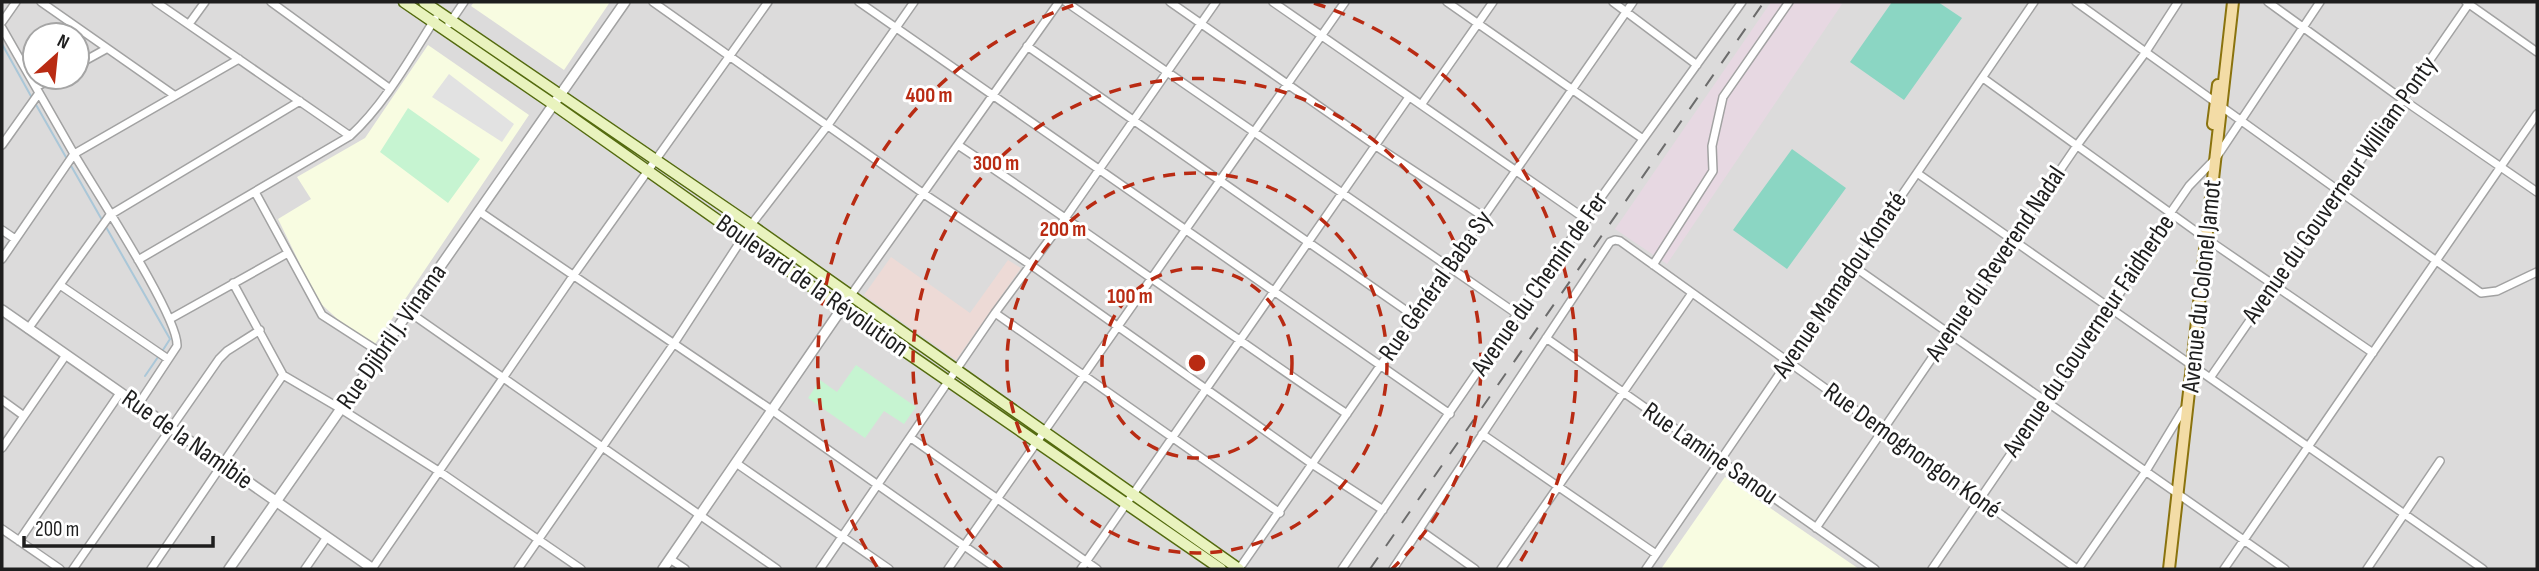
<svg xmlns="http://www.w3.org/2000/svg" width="2539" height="571" viewBox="0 0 2539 571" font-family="'Sofia Sans Condensed',sans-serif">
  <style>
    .residential { fill: #dcdbdb; fill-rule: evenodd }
    .commercial { fill: #eddad6 }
    .industrial { fill: #e7d8e2 }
    .education { fill: #f8fce1 }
    .park { fill: #c6f4d1 }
    .pitch { fill: #8bd6c3 }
    .parking { fill: #e2e2e2 }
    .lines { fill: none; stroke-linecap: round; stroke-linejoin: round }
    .stream { stroke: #aac7d8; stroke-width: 2 }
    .minor-casing { stroke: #a2a2a2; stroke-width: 10 }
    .tertiary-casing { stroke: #a2a2a2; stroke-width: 12 }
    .secondary-casing { stroke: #546b0f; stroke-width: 13 }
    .primary-casing { stroke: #8a730e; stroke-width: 14 }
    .minor { stroke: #fff; stroke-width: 7 }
    .tertiary { stroke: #fff; stroke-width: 9 }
    .secondary { stroke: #e9f3be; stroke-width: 10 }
    .primary { stroke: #f3dca6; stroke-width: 10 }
    .rail { stroke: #6c6c6c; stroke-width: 2; stroke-dasharray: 14 14; stroke-linecap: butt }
    .ring { fill: none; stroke: #b92b13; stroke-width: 3.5; stroke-dasharray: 12 9 }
    .labels { text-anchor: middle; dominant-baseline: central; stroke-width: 6; stroke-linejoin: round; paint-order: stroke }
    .street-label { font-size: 26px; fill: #1e1e1e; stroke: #fff }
    .centre { fill: #b92b13; stroke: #fff; stroke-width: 3.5 }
    .ring-label { font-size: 21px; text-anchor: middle; font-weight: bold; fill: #b92b13; stroke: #fff; stroke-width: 6; stroke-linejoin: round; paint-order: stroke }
  </style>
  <rect width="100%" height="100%" fill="#eeece5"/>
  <path class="residential" d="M2 2H2537V569H2ZM35 35H77V77H35Z"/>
  <path class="commercial" d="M891 257 970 313 1008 260 1021 268 956 360 864 295Z"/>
  <path class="industrial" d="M1771 2H1839L1842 4 1667 264 1615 229Z"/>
  <path class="education" d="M474 2H610L564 70 471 6Z
    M428 45 529 115 375 344 346 327 318 301 278 219 311 199 297 177 365 138Z
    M1725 477 1859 569H1661Z"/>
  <path class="park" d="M408 108 480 159 448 203 380 152Z
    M856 365 916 407 904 424 884 411 865 438 808 398 820 380 837 392Z"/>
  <path class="pitch" d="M1892 2H1938L1962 18 1904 100 1850 62Z
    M1792 149 1846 188 1787 269 1733 230Z"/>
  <path class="parking" d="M449 74 514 124 502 142 432 97Z"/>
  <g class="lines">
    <path class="stream" d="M2 44 32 98
      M35 103 67 159
      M70 164 102 220
      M106 227 170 339 161 353
      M145 376 158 357"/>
    <defs>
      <path id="minor" d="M41 2 174 95
        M156 2 350 136
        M271 2 389 88
        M653 2 924 194 1031 265 1312 464 1383 510
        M859 2 1450 414
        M1066 2 1517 314
        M1170 2 1376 146 1484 217
        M1273 2 1587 220
        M1447 2 1643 139
        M1613 2 1697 65
        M2076 2 2481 293 2497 291 2537 272
        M2268 2 2402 99 2537 192
        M2466 2 2537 52
        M2 22 16 2
        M189 24 205 2
        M449 24 464 2
        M2 28C26 70 50 112 74 154 93 187 179 317 177 346L138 405
        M1027 46 1414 316
        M77 65 106 49
        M1983 78 2201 235 2373 353
        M36 87 55 77
        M1421 105 1493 2
        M2 145 39 93
        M958 145C1089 232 1216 326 1347 414
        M1917 173 2483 569
        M255 192 322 315 381 353
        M480 212 773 411 997 569
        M2 230 15 239
        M2 259 74 154 239 59
        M138 260 350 136C385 104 410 58 435 19
        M1653 265 1713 171 1712 146 1723 97 1789 2
        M1853 266 2285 569
        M233 283 283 375 341 409 440 472 581 569
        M60 285 168 359
        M851 295 1059 2
        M409 312 777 569
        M995 313 1280 513
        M170 319 288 253
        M28 329 110 215 300 101
        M1546 338 1875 569
        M2210 378 2470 2
        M2 400 24 416
        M1482 434 1656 554
        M911 438 1097 569
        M2 448 66 355
        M736 463 889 569
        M1816 528 2078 144 2145 53 2178 2
        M2 529 60 569
        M1420 530 1475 569
        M19 541 120 393
        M670 559 685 569
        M73 569 219 359 227 351 260 330
        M151 569 283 375
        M305 569 327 537
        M372 569 573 276 768 2
        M518 569 673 345 751 225 828 125 914 2
        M820 569 995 313 1066 217 1216 2
        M948 569 1345 2
        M1081 569 1409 97
        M1239 569 1633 2
        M1342 569 1517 314 1742 2
        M1393 569 1610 242 1615 240 1620 241 2077 569
        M1501 569 1692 293
        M1646 569 2034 2
        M1932 569 2110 309 2171 212 2189 186 2216 158 2320 2
        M2078 569 2146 471 2183 410
        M2224 569 2537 114
        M2367 569 2440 461"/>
      <path id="tertiary" d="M2 310 373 569
        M229 569 625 2
        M663 569 851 295"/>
      <path id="secondary" d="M404 2 553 104 842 308 1221 569
        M424 2 748 223 1239 569"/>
      <path id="primary" d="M2213 124 2218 85
        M2169 569 2233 2"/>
    </defs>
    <use href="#minor" class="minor-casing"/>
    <use href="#tertiary" class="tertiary-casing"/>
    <use href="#secondary" class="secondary-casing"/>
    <use href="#primary" class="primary-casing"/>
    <use href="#minor" class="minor"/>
    <use href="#tertiary" class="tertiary"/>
    <use href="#secondary" class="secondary"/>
    <use href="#primary" class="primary"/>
    <path class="rail" d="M1370 569 1764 2"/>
  </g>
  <g class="ring">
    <circle cx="1197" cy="363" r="95"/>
    <circle cx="1197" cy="363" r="190"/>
    <path d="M1002 569A284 284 0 1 1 1392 569"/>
    <path d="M877 567A379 379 0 0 1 1080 3M1314 3A379 379 0 0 1 1517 567"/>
  </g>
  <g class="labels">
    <g class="street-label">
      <text transform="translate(2340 190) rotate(-55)">Avenue du Gouverneur William Ponty</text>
      <text transform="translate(1996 264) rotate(-56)">Avenue du Reverend Nadal</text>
      <text transform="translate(1540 284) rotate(-55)">Avenue du Chemin de Fer</text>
      <text transform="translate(1840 285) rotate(-56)">Avenue Mamadou Konaté</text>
      <text transform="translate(812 286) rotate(35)">Boulevard de la Révolution</text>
      <text transform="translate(1436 286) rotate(-55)">Rue Général Baba Sy</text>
      <text transform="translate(2202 286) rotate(-84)">Avenue du Colonel Jamot</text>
      <text transform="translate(2089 336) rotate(-56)">Avenue du Gouverneur Faidherbe</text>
      <text transform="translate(392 337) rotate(-55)">Rue Djibril J. Vinama</text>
      <text transform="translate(187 440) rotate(35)">Rue de la Namibie</text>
      <text transform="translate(1912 451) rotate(36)">Rue Demognongon Koné</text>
      <text transform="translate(1710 454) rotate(35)">Rue Lamine Sanou</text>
    </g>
  </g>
  <circle cx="1197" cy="363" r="10" class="centre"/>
  <g class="ring-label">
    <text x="929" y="102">400 m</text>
    <text x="996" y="170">300 m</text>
    <text x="1063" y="236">200 m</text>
    <text x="1130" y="303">100 m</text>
  </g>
  <rect width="2539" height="571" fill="none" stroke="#1e1e1e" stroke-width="7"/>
  <g transform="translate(56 56) rotate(27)"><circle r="33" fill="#ffffff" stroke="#a5a5a5" stroke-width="2"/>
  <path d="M0-5L12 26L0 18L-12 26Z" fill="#b92b13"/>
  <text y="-10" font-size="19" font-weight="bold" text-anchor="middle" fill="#1e1e1e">N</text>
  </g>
  <path d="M24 536v10h189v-10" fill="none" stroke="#1e1e1e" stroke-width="3.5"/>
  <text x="35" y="536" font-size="21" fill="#1e1e1e" stroke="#ffffff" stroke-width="5" paint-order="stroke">200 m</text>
</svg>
